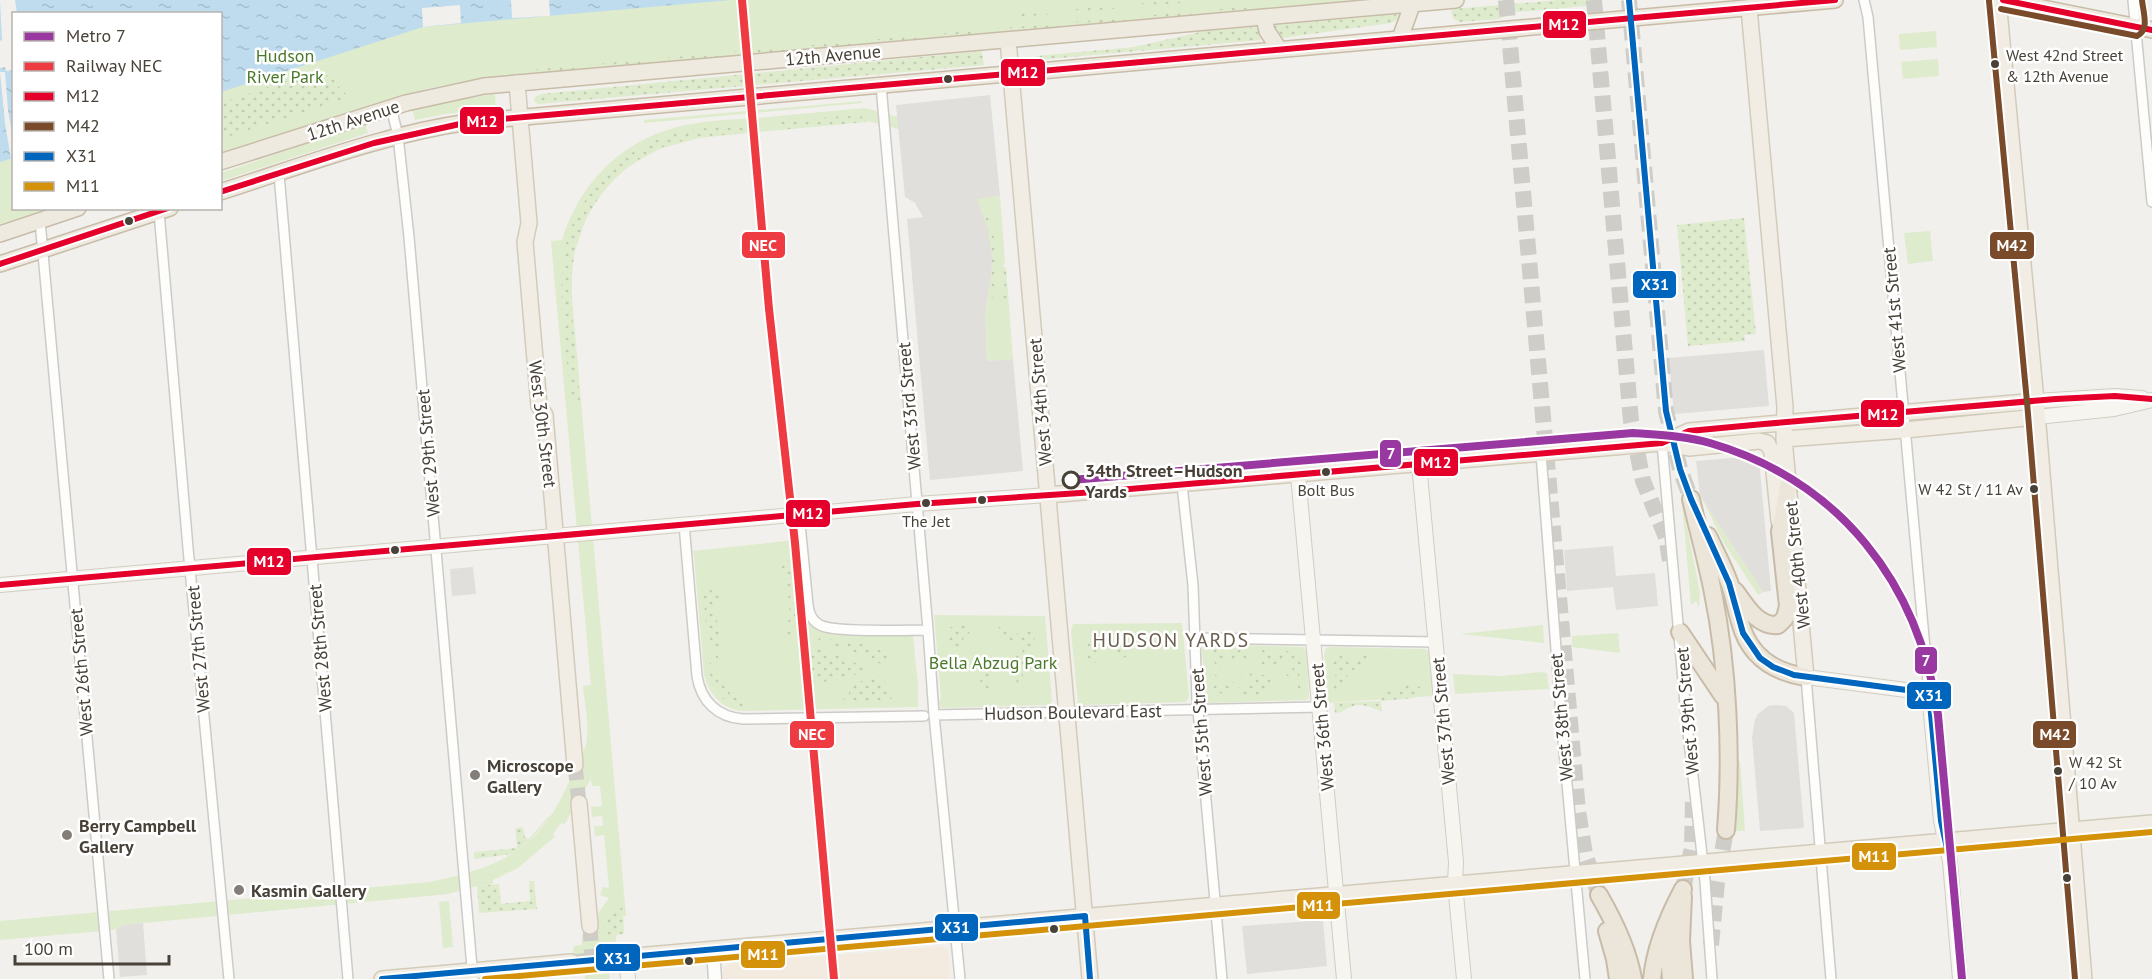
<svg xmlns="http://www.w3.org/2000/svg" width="2152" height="979" viewBox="0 0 2152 979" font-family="'PT Sans',sans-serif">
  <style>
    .commercial { fill: #f3ebdf }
    .green { fill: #dfebcd }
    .garden { fill: url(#garden-dots) }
    .parking { fill: #e1dfdc }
    .water { fill: url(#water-ripples) }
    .pier { fill: #f1f0ec }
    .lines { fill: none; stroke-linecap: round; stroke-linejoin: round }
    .secondary-tunnel { stroke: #cfcdc8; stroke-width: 14; stroke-dasharray: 14 7; stroke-linecap: butt }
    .primary-tunnel { stroke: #cfcdc8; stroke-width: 15; stroke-dasharray: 15 8; stroke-linecap: butt }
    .motorway-tunnel { stroke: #cfcdc8; stroke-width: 16; stroke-dasharray: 16 8; stroke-linecap: butt }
    .minor-casing { stroke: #cdcbc7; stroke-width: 12 }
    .tertiary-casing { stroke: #cdcbc7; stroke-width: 15 }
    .secondary-casing { stroke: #d0cdc3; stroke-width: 16 }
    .primary-casing { stroke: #d3cbba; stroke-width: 18 }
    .trunk-casing { stroke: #c8bca8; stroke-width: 18 }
    .motorway-casing { stroke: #c8bca8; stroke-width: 20 }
    .minor { stroke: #fdfdfc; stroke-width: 9 }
    .tertiary { stroke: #fdfdfc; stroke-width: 12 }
    .secondary { stroke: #f7f5ef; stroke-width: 14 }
    .primary { stroke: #f1ede5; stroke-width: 15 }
    .trunk { stroke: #eeeae0; stroke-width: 15 }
    .motorway { stroke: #ece6da; stroke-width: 16 }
    .bus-1-casing { stroke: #fff; stroke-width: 10 }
    .bus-2-casing { stroke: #fff; stroke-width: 10 }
    .bus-3-casing { stroke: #fff; stroke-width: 10 }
    .bus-4-casing { stroke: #fff; stroke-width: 10 }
    .bus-1 { stroke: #e4002b; stroke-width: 6 }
    .bus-2 { stroke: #7a4b2a; stroke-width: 6 }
    .bus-3 { stroke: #0065bd; stroke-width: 6 }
    .bus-4 { stroke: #d4920b; stroke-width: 6 }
    .rail-1-casing { stroke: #fff; stroke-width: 12 }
    .rail-1 { stroke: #ee3a41; stroke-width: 8 }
    .metro-1-casing { stroke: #fff; stroke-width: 12 }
    .metro-1 { stroke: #9a38a1; stroke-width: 8 }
    .bus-dot { fill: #484138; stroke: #fff; stroke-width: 2 }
    .stop-dot { fill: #fff; stroke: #484138; stroke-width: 3 }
    .poi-dot { fill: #837e77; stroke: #fff; stroke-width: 2 }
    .labels { text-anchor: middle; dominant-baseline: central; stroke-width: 5; stroke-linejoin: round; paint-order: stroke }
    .bus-label { font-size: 16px; fill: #484138; stroke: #fff; text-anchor: start }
    .park-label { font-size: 18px; fill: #4b792b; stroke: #fff }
    .street-label { font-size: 18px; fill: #484138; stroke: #fff }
    .stop-label { font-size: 18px; font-weight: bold; fill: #484138; stroke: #fff; text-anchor: start }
    .poi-label { font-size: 18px; font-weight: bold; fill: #484138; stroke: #fff; text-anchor: start }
    .neighbourhood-label { font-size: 20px; letter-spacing: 1.5px; fill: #6b5f4f; stroke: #fff }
    .line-badge { stroke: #fff; stroke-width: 2 }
    .badge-label { font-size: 16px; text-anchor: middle; font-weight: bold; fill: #fff }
  </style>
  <defs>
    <pattern id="garden-dots" width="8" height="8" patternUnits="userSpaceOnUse" patternTransform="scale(1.5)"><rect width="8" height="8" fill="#dfebcd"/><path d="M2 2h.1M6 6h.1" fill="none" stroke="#c1cbb1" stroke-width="1.8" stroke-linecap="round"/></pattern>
    <pattern id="water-ripples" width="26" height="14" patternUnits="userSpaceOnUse" patternTransform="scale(1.5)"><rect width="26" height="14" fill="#bedcee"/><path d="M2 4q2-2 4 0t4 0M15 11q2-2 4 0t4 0" fill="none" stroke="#a5becd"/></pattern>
  </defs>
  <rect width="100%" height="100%" fill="#f1f0ec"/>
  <path class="commercial" d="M943 946 948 950 951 979H723V968L728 964Z"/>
  <path class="green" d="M0 0H1360L491 77 434 87 404 95 221 153 220 14H14V208L50 209 0 224Z
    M1936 31 1937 47 1900 50 1899 34Z
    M1938 59 1939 76 1903 79 1901 62Z
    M495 94 496 108 445 114 415 120 412 110 443 102Z
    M862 101V103L644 123V120Z
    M865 108 901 118 987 197 1000 196 1005 261 1003 267 1006 268 1013 359 987 361 985 314 991 278 902 130 868 121 699 138 659 149 629 166 617 176 603 191 586 218 574 254 572 274V298L626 916H623L624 934H617L609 973 610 979H585V975L568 977 574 946 582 945V935L609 898 600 895 603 887 609 888 604 835 595 836 594 826H603L602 816 592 817 591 807 602 806 600 786H592L591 779 564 825 562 822 553 834 555 836 552 839 518 868 493 880V884L477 886 448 894 123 925 113 930 0 940V921L430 882C505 866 542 848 572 775 577 764 587 749 587 737 589 721 584 702 583 686L591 685 551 241 562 240C579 184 620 142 677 127 703 120 729 120 755 118 792 115 828 111 865 108Z
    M365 124 368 133 221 181V173Z
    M1930 231 1933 261 1908 264 1904 233Z
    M1700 495 1763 592 1758 595 1724 543Z
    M1682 502 1700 593 1699 607 1696 601 1691 605Z
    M796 540 802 608 807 620 814 628 831 634 913 636 918 684V707L744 711C722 709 709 695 704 674L694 555 692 551Z
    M934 615 1045 616 1052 701 1050 705 941 708 939 702 941 697Z
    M1182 623 1189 696 1186 702 1083 705 1078 703 1071 632 1073 624Z
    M1543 625 1544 643 1460 634Z
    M1618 633 1620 653 1572 647V636Z
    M1207 644 1303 647 1307 651 1309 698 1306 700 1209 703 1206 698 1202 651V647Z
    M1329 647 1425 649 1429 652 1433 696 1328 703 1324 655 1326 648Z
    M1540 672 1547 673 1549 689 1455 694 1453 674 1501 676Z
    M1735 761 1740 762 1745 831H1732Z
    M449 901 453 947 443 948 439 902Z"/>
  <path class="garden" d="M1181 0H1211L1019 17V14Z
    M1559 0H1597V5L1517 12 1498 19 1460 22 1454 19 1451 12 1453 9Z
    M1256 6 1253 9 993 33V29Z
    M1401 14 1402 17 1391 23 1282 38 1279 37 1273 27 1276 25Z
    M1257 27 1259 28 1261 40 1037 60 1036 58V56L1134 47 1209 30Z
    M981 30 978 34 530 74V70Z
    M982 51 984 65 538 104 534 101 535 97 541 94Z
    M331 75 336 84 349 97 221 139V103L292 79Z
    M845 116 868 117 867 122 780 130 779 121Z
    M745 124 746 133C723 135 700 136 678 142 619 158 575 213 572 273 570 316 577 360 580 402L572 403C567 358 558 306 563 261 570 204 613 153 669 135 694 128 720 127 745 124Z
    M986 210C998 239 998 268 992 298L1005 296 1003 267 1006 268 1008 299 988 302C993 270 993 243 983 212Z
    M1744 218 1756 334 1744 335 1745 341 1688 346 1677 225Z
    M788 560C797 585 798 611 792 638L786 637C791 613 791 591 780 569Z
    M703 587 720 594 719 605H715L714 613 716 614 721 647 717 660 706 626Z
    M956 625H963L972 630 963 639 962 652 959 653C949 648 944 639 949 628Z
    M1005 626 1016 634 1031 629C1041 645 1027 654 1022 668L1024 683 1021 687 1017 688 1015 685 1017 680C1013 665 1001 663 990 674L989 684 992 690 986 693C976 685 980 670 991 664 1002 658 1014 660 1023 651L1021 645 994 635 999 627Z
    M1103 629C1110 631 1127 648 1128 655L1124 658 1116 657 1108 644 1103 641 1098 647 1096 662 1091 663C1079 651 1091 635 1103 629Z
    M819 638 862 644 893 655 881 664 858 653 818 641Z
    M816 647 842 656 869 670 842 679 815 683 811 673 805 663Z
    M1215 649 1227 655 1240 650H1246L1248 653 1245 660 1248 664 1254 665 1255 673 1248 677H1241L1240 674 1247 673 1249 670 1242 665 1240 657 1228 660 1220 658 1217 661 1221 672 1218 687H1224L1231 681 1235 683C1231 690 1224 696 1216 692L1212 683 1218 669 1210 654Z
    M1263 650H1267L1272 656 1276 658 1287 651 1298 652 1302 659 1299 676 1301 690 1294 696 1298 687 1297 680 1290 676H1286C1290 671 1297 668 1293 660L1288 658C1277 662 1264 674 1258 657Z
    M1334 652H1338C1348 664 1354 667 1365 652L1368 655 1357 671 1350 669 1342 670 1341 676 1347 675 1350 679 1336 690 1333 686 1336 673 1330 658Z
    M708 660C725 679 723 702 755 702 728 720 708 683 708 660Z
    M877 675 886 683 895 698 863 703H841L847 694H849V686Z
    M1261 675H1265L1270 679 1271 685C1264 697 1250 699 1238 692L1237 688 1251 686Z
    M1411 684 1420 687 1423 692 1414 694 1415 698 1381 701 1382 712C1373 708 1364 703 1353 706 1346 708 1343 713 1335 713L1334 703 1381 701 1382 691 1401 688Z
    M549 816H551L530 840 512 854 474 859V852L517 848 515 828 523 827 525 838 529 839Z
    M529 881H534L537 909 479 913 477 886 499 884 501 904 530 901Z
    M620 904H625L626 916H623L624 934 600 936 615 905H618L619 916H621Z"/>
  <path class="parking" d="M990 95 1000 196 977 199 988 230 992 257 991 278 985 314 987 361 1013 359 1023 471 930 480 907 219 923 217 915 203 905 197 896 105Z
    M1764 350 1769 406 1674 414 1669 358Z
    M1754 456 1759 459 1771 591 1763 592 1700 495 1696 461Z
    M1613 546 1616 576 1655 573 1658 606 1616 610 1613 587 1567 591 1564 550Z
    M473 567 476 594 452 596 450 569Z
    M1775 705 1786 706 1794 713 1804 828 1760 831 1752 737 1755 720 1758 714 1768 706Z
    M1323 920 1327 966 1247 974 1242 926Z
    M143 923 147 975 120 977 116 929 123 925Z"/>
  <path class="water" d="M0 0H731L423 27 221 92 220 14H14L13 158 0 162Z"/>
  <path class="pier" d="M0 0H15L17 13 14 14 13 70 6 71 5 67 0 68V41L2 40Z
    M511 0H549L550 16 512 18Z
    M460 5 461 23 423 27 422 8Z
    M0 72H5L8 110 13 140V158L11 159 5 123Z"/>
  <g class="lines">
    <path class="secondary-tunnel" d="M592 960 594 979"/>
    <path class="primary-tunnel" d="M575 765 579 803
      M590 926 592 960
      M571 962 613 958"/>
    <path class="motorway-tunnel" d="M1506 0 1578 811 1585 854 1599 895
      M1594 0 1631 421 1643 481 1666 537 1670 561
      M1629 0 1666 411 1680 469 1691 499
      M1683 889 1692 848 1693 799
      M1711 945 1717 882 1726 830"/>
    <defs>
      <path id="minor" d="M1864 0 1868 17 1929 693
        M2133 0 2152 202
        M881 85 928 630 934 715 960 979
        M391 107 398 136 409 237 473 979
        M279 174 348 979
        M159 212 188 548 229 979
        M40 221 109 979
        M1662 443 1686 715 1705 881 1712 979
        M1541 454 1563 740 1585 979
        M1182 485 1193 585 1197 699 1222 979
        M799 514 808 605C809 614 812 621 820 625 834 633 907 630 928 630
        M684 524 697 676C701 701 717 717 743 719L924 716
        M1194 638 1436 642
        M1806 677 1831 979
        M934 715 1320 707"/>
      <path id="tertiary" d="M713 949 715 979"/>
      <path id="secondary" d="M2036 401 2115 396 2142 398
        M2037 417 2114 409 2152 400
        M1419 464 1456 862 1455 884 1464 979
        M1298 475 1344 979
        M0 585 917 504 1048 495
        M1806 677 1929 693 1941 821 1950 862 1960 979
        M626 956 628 979"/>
      <path id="primary" d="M1998 0 2036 401 2084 979
        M1749 8 1785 407 1784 439 1806 677
        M1008 40 1090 979
        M517 83 529 223 525 242 539 406 545 415 575 765
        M1784 439 1905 430 2037 417
        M1662 443 1689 448 1759 441 1767 443 1772 452 1779 521
        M1048 495 1649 444 1662 443 1689 431 2036 401
        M579 803 590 926
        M613 958 2152 823
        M382 979 571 962"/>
      <path id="trunk" d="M2003 0 2152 30
        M1264 17 1267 31 1279 49
        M1400 38 1410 11 1411 4
        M220 162 406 103 484 86 1456 0
        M220 192C302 166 384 134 469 122L1835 0
        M0 234 78 208
        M0 264 170 208"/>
      <path id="motorway" d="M1691 499C1698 530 1707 561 1713 593 1728 666 1732 757 1726 830
        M1708 536C1715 551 1723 566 1729 582 1734 595 1736 609 1740 622 1749 656 1773 672 1806 677
        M1735 591C1746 605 1757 627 1778 625L1785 618 1788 606 1780 532 1789 481
        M1680 632 1723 696
        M1599 895C1614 921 1628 949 1633 979
        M1683 896 1681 941 1684 979
        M1607 931 1615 959 1618 979
        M1652 979C1655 947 1668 917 1683 889
        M1671 979 1669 955 1674 928"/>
    </defs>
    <use href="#minor" class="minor-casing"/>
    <use href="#tertiary" class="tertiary-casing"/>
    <use href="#secondary" class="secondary-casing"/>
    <use href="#primary" class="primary-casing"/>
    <use href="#trunk" class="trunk-casing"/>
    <use href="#motorway" class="motorway-casing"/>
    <use href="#minor" class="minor"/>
    <use href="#tertiary" class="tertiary"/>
    <use href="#secondary" class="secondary"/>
    <use href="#primary" class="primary"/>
    <use href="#trunk" class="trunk"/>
    <use href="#motorway" class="motorway"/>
    <defs>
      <path id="bus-1" d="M2003 0 2152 30
        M220 192 374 143 469 122 1835 0
        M0 264 168 208
        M0 585 917 504 1095 492 1662 443 1689 431 1764 424 2056 399 2115 396 2152 399"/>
      <path id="bus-2" d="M1989 1 2027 402 2075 979
        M2001 9 2137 36C2150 30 2143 12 2142 0"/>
      <path id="bus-3" d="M1629 0 1666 411 1680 469 1691 499 1729 583 1743 633 1760 658 1773 667 1794 675 1929 693 1941 821 1950 862 1960 979
        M382 979 1085 916 1090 979"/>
      <path id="bus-4" d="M485 979 2152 832"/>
    </defs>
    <use href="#bus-1" class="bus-1-casing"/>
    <use href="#bus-2" class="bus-2-casing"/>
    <use href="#bus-3" class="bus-3-casing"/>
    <use href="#bus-4" class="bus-4-casing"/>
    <use href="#bus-1" class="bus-1"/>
    <use href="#bus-2" class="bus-2"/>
    <use href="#bus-3" class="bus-3"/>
    <use href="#bus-4" class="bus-4"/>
    <defs>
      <path id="rail-1" d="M742 0 769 309 795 543 834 979"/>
    </defs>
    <use href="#rail-1" class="rail-1-casing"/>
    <use href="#rail-1" class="rail-1"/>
    <defs>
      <path id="metro-1" d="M1071 480 1633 433C1659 435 1686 436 1710 443 1840 481 1919 583 1938 715L1962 979"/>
    </defs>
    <use href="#metro-1" class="metro-1-casing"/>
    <use href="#metro-1" class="metro-1"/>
  </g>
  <g class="bus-dot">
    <circle cx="1995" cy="64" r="5"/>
    <circle cx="948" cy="79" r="5"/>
    <circle cx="129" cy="221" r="5"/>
    <circle cx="1326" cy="472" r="5"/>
    <circle cx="2034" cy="489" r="5"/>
    <circle cx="982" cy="500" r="5"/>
    <circle cx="926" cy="503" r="5"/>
    <circle cx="395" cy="550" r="5"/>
    <circle cx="2058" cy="771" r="5"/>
    <circle cx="2067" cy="878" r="5"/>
    <circle cx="1054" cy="929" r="5"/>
    <circle cx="689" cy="961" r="5"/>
  </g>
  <circle class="stop-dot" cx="1071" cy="480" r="8"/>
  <g class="poi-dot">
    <circle cx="475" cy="775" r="6"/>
    <circle cx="67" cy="835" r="6"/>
    <circle cx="239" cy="890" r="6"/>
  </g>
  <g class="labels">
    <g class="bus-label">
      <text x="2006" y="55">West 42nd Street<tspan x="2006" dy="21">&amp; 12th Avenue</tspan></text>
      <text x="2023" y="489" text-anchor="end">W 42 St / 11 Av</text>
      <text x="1326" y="490" text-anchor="middle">Bolt Bus</text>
      <text x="926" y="521" text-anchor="middle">The Jet</text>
      <text x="2069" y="762">W 42 St<tspan x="2069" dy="21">/ 10 Av</tspan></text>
    </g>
    <g class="park-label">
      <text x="285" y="55">Hudson<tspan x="285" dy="21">River Park</tspan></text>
      <text x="993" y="662">Bella Abzug Park</text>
    </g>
    <g class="street-label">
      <text transform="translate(833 55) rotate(-5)">12th Avenue</text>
      <text transform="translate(353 120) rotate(-18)">12th Avenue</text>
      <text transform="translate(1894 310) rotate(-95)">West 41st Street</text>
      <text transform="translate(1040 402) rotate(-95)">West 34th Street</text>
      <text transform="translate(909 406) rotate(-95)">West 33rd Street</text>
      <text transform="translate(543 424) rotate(83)">West 30th Street</text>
      <text transform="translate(428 453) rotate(-95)">West 29th Street</text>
      <text transform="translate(1797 565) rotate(-96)">West 40th Street</text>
      <text transform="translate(320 648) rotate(-95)">West 28th Street</text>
      <text transform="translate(198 649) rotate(-95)">West 27th Street</text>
      <text transform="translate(81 672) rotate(-95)">West 26th Street</text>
      <text transform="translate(1687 711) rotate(-95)">West 39th Street</text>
      <text transform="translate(1073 712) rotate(-1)">Hudson Boulevard East</text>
      <text transform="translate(1561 717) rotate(-95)">West 38th Street</text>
      <text transform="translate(1443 721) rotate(-95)">West 37th Street</text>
      <text transform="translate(1322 727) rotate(-95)">West 36th Street</text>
      <text transform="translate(1201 732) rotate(-94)">West 35th Street</text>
    </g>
    <g class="stop-label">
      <text x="1085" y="470">34th Street–Hudson<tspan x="1085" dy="21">Yards</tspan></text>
    </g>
    <g class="poi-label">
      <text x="487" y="765">Microscope<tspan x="487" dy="21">Gallery</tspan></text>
      <text x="79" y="825">Berry Campbell<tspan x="79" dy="21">Gallery</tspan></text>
      <text x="251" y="890">Kasmin Gallery</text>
    </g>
    <g class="neighbourhood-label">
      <text x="1171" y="640">HUDSON YARDS</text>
    </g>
  </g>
  <g class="line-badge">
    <rect x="1542" y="10" width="45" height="29" rx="6" fill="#e4002b"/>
    <rect x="1000" y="58" width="46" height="29" rx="6" fill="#e4002b"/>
    <rect x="459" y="106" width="46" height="29" rx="6" fill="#e4002b"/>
    <rect x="741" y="231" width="45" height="28" rx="6" fill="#ee3a41"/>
    <rect x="1989" y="231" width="46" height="29" rx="6" fill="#7a4b2a"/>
    <rect x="1632" y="270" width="45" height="29" rx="6" fill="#0065bd"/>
    <rect x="1860" y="399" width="45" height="29" rx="6" fill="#e4002b"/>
    <rect x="1379" y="439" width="23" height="29" rx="6" fill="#9a38a1"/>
    <rect x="1413" y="448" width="46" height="29" rx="6" fill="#e4002b"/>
    <rect x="785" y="499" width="46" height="29" rx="6" fill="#e4002b"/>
    <rect x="246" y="547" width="46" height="29" rx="6" fill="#e4002b"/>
    <rect x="1914" y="646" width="24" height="29" rx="6" fill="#9a38a1"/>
    <rect x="1906" y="681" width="46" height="29" rx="6" fill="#0065bd"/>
    <rect x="789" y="720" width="46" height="29" rx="6" fill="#ee3a41"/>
    <rect x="2032" y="720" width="45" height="29" rx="6" fill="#7a4b2a"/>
    <rect x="1851" y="842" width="46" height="29" rx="6" fill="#d4920b"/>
    <rect x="1296" y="891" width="45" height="29" rx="6" fill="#d4920b"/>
    <rect x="934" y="913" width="45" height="29" rx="6" fill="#0065bd"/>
    <rect x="740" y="940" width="46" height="29" rx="6" fill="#d4920b"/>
    <rect x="595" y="943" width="46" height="29" rx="6" fill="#0065bd"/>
  </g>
  <g class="badge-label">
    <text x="1564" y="30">M12</text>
    <text x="1023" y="78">M12</text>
    <text x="482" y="127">M12</text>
    <text x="763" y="251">NEC</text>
    <text x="2012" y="251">M42</text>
    <text x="1655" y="290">X31</text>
    <text x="1883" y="420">M12</text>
    <text x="1391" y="459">7</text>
    <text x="1436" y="468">M12</text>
    <text x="808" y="519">M12</text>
    <text x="269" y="567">M12</text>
    <text x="1926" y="666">7</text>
    <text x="1929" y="701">X31</text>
    <text x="812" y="740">NEC</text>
    <text x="2055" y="740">M42</text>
    <text x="1874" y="862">M11</text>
    <text x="1318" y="911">M11</text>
    <text x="956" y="933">X31</text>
    <text x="763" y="960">M11</text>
    <text x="618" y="964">X31</text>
  </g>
  <rect x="12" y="12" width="210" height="198" fill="#ffffff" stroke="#b6b3af" stroke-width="1.5"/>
  <rect x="24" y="32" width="30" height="9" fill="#9a38a1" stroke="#b6b3af" stroke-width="1.5"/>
  <text x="66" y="42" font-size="18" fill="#484138">Metro 7</text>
  <rect x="24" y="62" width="30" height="9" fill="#ee3a41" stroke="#b6b3af" stroke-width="1.5"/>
  <text x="66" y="72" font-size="18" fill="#484138">Railway NEC</text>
  <rect x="24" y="92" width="30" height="9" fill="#e4002b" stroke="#b6b3af" stroke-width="1.5"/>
  <text x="66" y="102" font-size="18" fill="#484138">M12</text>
  <rect x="24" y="122" width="30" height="9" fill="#7a4b2a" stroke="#b6b3af" stroke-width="1.5"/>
  <text x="66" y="132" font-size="18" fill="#484138">M42</text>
  <rect x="24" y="152" width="30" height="9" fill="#0065bd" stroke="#b6b3af" stroke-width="1.5"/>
  <text x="66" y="162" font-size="18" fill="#484138">X31</text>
  <rect x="24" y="182" width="30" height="9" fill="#d4920b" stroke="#b6b3af" stroke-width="1.5"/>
  <text x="66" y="192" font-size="18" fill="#484138">M11</text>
  <path d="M15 955v9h154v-9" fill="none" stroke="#484138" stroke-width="3"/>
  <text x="24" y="955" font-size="18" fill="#484138" stroke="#ffffff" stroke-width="4.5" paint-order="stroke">100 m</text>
</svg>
